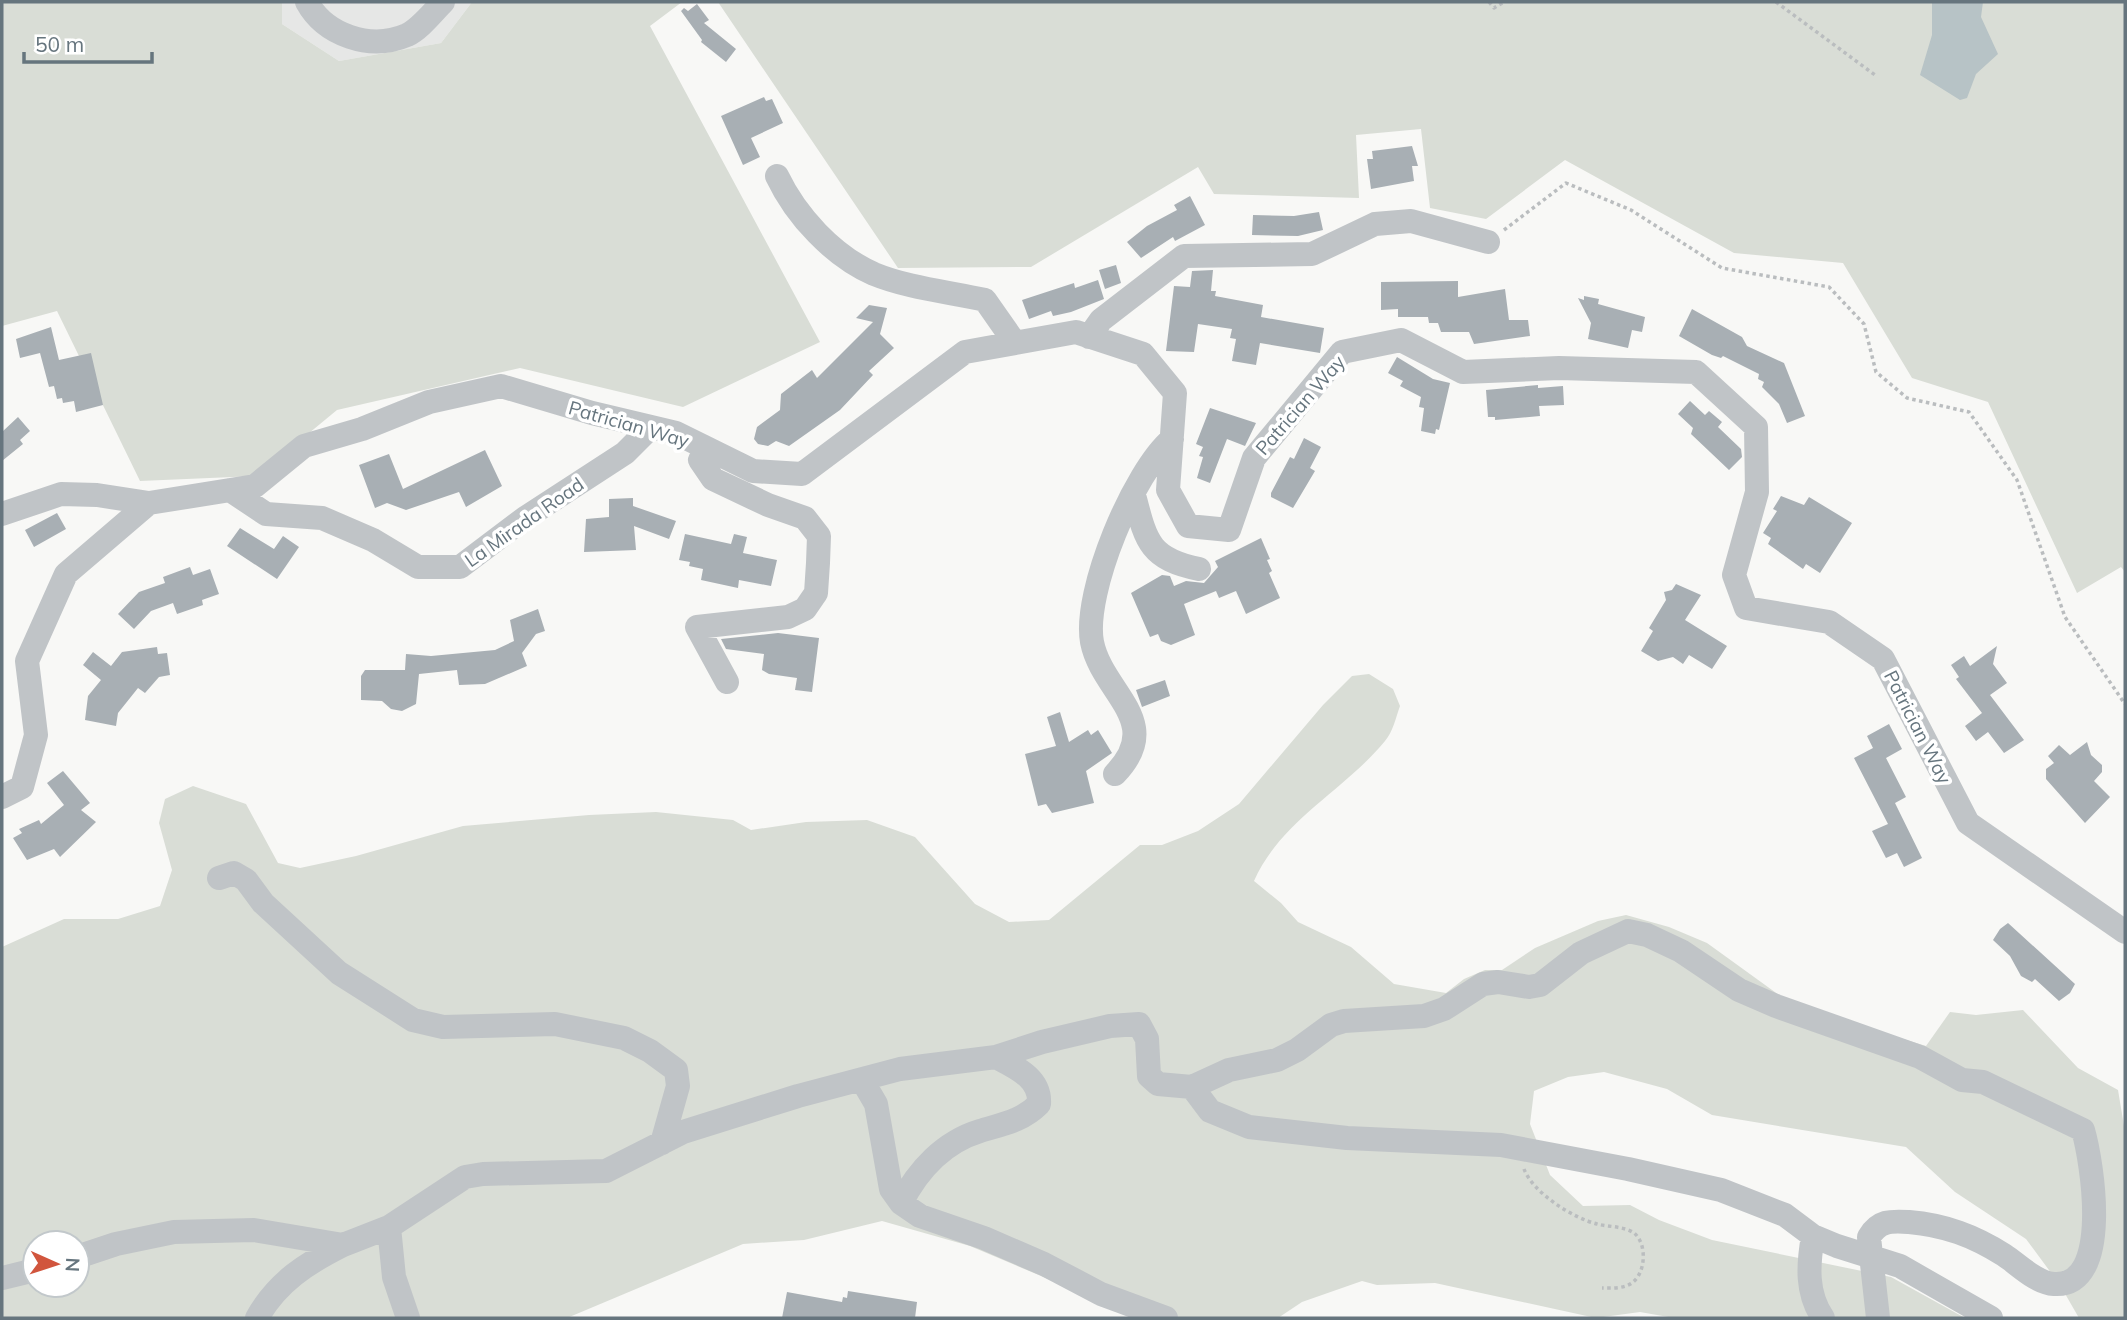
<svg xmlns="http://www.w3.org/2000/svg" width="2127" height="1320" viewBox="0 0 2127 1320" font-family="Mulish,sans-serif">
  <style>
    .built { fill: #e6e7e6 }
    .green { fill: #d9ddd6; fill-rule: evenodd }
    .water { fill: #b7c3c6 }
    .building { fill: #a8afb4 }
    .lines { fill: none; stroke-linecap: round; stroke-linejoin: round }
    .path { stroke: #babdbf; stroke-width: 3.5; stroke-dasharray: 3.5 3.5; stroke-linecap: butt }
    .minor { stroke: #c0c4c7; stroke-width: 24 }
    .labels { text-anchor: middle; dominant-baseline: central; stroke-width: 7; stroke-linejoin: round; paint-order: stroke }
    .street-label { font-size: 19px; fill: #66757e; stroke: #fff }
  </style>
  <rect width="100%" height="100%" fill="#f8f8f6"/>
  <path class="built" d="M282 2H472L441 43 339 61 282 24Z"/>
  <path class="green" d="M2 2H282V24L339 61 441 43 472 2H682L650 26 820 342 683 407 520 368 337 410 257 476 140 481 57 311 2 326Z
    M718 2H2125V572L2121 567 2077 593 1988 402 1912 378 1843 263 1734 253 1565 160 1486 219 1430 208 1421 129 1356 135 1359 198 1214 194 1198 167 1031 267 898 268Z
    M1369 674 1393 689 1400 706C1396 717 1393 732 1385 741 1344 791 1281 820 1254 881L1281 903 1298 922 1351 947 1394 984 1446 993 1464 979 1485 970H1502L1535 948 1598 921 1626 915 1669 927 1707 943 1793 1005 1926 1046 1950 1012 1976 1015 2023 1010 2078 1068 2118 1090 2125 1132V1318H2079L2060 1285 2026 1239 1955 1192 1906 1147 1712 1115 1667 1089 1604 1072 1568 1077 1534 1091 1530 1124 1550 1175 1583 1206 1630 1205 1659 1220 1712 1240 1891 1277 1965 1318H1674L1640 1312 1596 1318 1435 1283 1377 1285 1362 1281 1302 1302 1278 1318H1153L1074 1290 970 1246 882 1221 804 1240 743 1244 567 1318H2V947L64 919H118L160 906 172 870 159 823 165 799 193 786 246 804 278 863 300 868 356 856 463 826 589 815 656 812 733 820 751 830 806 822 867 820 915 837 975 904 1009 922 1049 920 1140 845H1162L1198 831 1239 804 1323 705 1352 676ZM35 1243H77V1285H35Z"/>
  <path class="water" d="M1932 2H1983L1981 17 1998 54 1976 74 1967 98 1960 100 1920 75 1932 35Z"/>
  <path class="building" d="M697 4 709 20 704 23 736 49 726 62 701 42 702 40 681 11 684 8 688 11Z
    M764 97 766 101 772 99 783 123 751 138 760 157 743 165 721 116Z
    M1412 146 1418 166H1412L1414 181 1371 189 1367 159H1373L1372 151Z
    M1190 196 1205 225 1175 241 1173 237 1141 258 1127 242 1147 226 1177 210 1174 205Z
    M1319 212 1323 230 1298 236 1252 235 1253 215 1294 216Z
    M1116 265 1121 283 1105 289 1099 270Z
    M1213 270 1211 291H1216L1215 296 1263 305 1261 317 1324 328 1320 353 1260 343 1256 365 1232 361 1236 339 1230 338 1232 329 1198 324 1194 352 1166 351 1174 286 1190 287 1192 271Z
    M1098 280 1104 299 1071 312 1053 316 1051 311 1029 319 1022 300 1074 283 1075 288Z
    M1458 281V297L1505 289 1509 320H1528L1530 336 1474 344 1469 332H1441L1438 323H1429L1428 317H1398V309L1381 310V282Z
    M1584 296 1599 299 1598 304 1645 317 1642 332 1632 330 1628 348 1588 339 1591 323 1578 298 1584 300Z
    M869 305 887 308 880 334 894 348 869 371 873 375 840 410 789 446 776 441 768 446 758 444 754 439 757 427 780 410 781 394 812 370 817 378 873 322 856 318Z
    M1692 309 1742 337 1747 346 1784 363 1805 416 1787 423 1779 404 1762 387 1764 382 1758 379 1759 374 1723 356 1721 358 1712 355 1679 336Z
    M51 327 59 360 91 353 103 405 76 412 74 401 63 403 62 398 57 399 54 386 49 387 40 353 20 358 16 339Z
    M1397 357 1433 379 1450 383 1439 430 1436 429 1435 434 1421 431 1424 408 1419 407 1421 397 1400 386 1403 381 1388 373Z
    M1538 385V388L1563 386 1564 405 1539 406 1540 416 1495 420V417H1488L1486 390Z
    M1690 401 1705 415 1709 411 1722 422 1718 427 1741 449 1742 457 1729 470 1691 434 1693 428 1678 414Z
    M1210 408 1256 423 1245 446 1227 439 1210 483 1197 478 1203 457 1199 456 1203 447 1196 444Z
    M18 417 30 431 20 440 23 444 2 461V432Z
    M1304 438 1321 447 1310 468 1315 471 1293 508 1271 497V493L1290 457 1294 459Z
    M485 450 502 486 466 507 459 492 406 510 387 503 375 508 359 465 389 454 403 489Z
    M1781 496 1804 505 1809 497 1852 523 1820 573 1806 564 1803 569 1768 544 1771 538 1763 533 1777 511 1773 509Z
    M633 498V506L676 521 669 539 634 526 636 550 584 552 586 519 609 517V499Z
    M57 513 66 529 34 547 25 530Z
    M240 528 274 549 283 536 299 547 277 579 227 546Z
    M685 534 731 544 734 534 747 537 743 553 777 560 771 586 739 580 738 588 701 580 703 569 689 566 690 562 679 560Z
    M1261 538 1270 559 1267 560 1272 571 1269 573 1280 598 1246 614 1236 591 1219 598 1216 591 1184 604 1195 635 1171 645 1161 641 1158 634 1150 637 1131 593 1162 575 1170 576 1174 586 1186 581 1204 583 1218 567 1215 561Z
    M190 567 193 575 210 569 219 594 202 600 203 605 177 614 173 603 151 611 134 629 118 614 139 592 165 583 163 577Z
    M1676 584 1701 595 1685 620 1727 646 1712 669 1689 655 1683 664 1673 657 1658 661 1641 651 1653 631 1649 628 1666 600 1664 592 1672 590Z
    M538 609 545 631 536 634 522 653 527 666 485 684 459 685 457 670 419 674 416 704 402 711 391 709 382 701 361 700V676L365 670H405L406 654 431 656 495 650 514 641 510 620Z
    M778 633 819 638 812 692 795 690 797 678 769 674 762 670 764 654 726 649 721 639Z
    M1997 646 1993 664 2007 683 1990 695 2024 740 2004 753 1988 732 1976 741 1965 726 1982 713 1956 679 1959 677 1951 665 1964 656 1970 666Z
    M157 647 158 654 167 653 170 675 159 677 145 693 138 688 118 713 116 726 85 720 88 696 101 680 83 665 93 652 111 666 122 652Z
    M1165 680 1170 696 1142 707 1136 690Z
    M1060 712 1069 742 1088 730 1091 735 1098 730 1112 753 1086 771 1094 803 1052 813 1046 804 1038 806 1025 754 1056 746 1047 717Z
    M1889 724 1902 749 1886 758 1906 797 1895 803 1922 858 1904 867 1897 853 1886 858 1872 831 1888 824 1854 758 1873 748 1867 736Z
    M2087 742 2091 755 2102 765V772L2094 781 2110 797 2085 823 2046 779V769L2054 763 2048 756 2059 745 2070 755Z
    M63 771 90 803 81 810 96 822 60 857 54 849 27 860 13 838 22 833 19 829 39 820 41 824 64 805 47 783Z
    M2008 923 2075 984 2070 993 2059 1001 2035 979 2032 982 2021 976 2010 956 1993 940 2000 929Z
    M848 1291 917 1302 915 1318H782L787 1292 842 1302 843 1297 847 1298Z"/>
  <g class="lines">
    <path class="path" d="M1489 2 1494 8 1504 2
      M1776 2 1875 75
      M1504 230 1566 183 1631 210 1722 268 1829 287 1864 324 1876 372 1907 398 1969 412 2017 480 2065 617 2125 704
      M1524 1169C1533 1193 1573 1218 1597 1224 1608 1227 1624 1226 1634 1233 1647 1243 1646 1272 1633 1282 1625 1289 1611 1288 1602 1288"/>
    <path class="minor" d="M307 2C325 35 370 51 407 35 420 29 433 12 443 2
      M777 176C796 216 833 256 874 274 908 288 950 292 985 300L1015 343
      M1089 337 1101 320 1184 256 1312 254 1375 224 1411 221 1488 242
      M706 448 700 460 713 479 768 505 805 518 819 536 818 563 816 593 805 609 788 617 697 627 727 682
      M230 490 266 514 322 518 373 540 418 567H460L525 518 625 453 651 427
      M1134 495C1146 541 1149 559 1199 569
      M2 514 61 494 97 495 149 503
      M1115 774C1166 721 1102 693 1092 642 1083 592 1134 471 1172 439
      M2 797 22 787 36 735 27 661 66 574 149 503 255 486 304 446 362 429 429 402 501 386 592 413 676 433 753 471 802 474 965 352 1076 332 1143 354 1175 393 1168 490 1188 526 1229 530 1254 458 1342 352 1401 340 1463 372 1559 368 1696 372 1756 427 1757 492 1734 575 1746 608 1829 622 1883 659 1968 823 2125 932
      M219 878 234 873 246 880 263 903 339 973 413 1020 443 1027 555 1024 624 1038 650 1051 676 1070 678 1086 662 1143
      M862 1080 876 1104 891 1189 901 1203 920 1216 984 1238 1044 1264 1101 1294 1166 1318
      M1192 1087 1210 1111 1249 1127 1347 1138 1501 1145 1628 1169 1721 1190 1785 1215 1813 1236 1837 1246 1900 1266 1991 1318
      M901 1203C918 1170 944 1142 980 1131 1003 1124 1022 1121 1039 1104 1041 1078 1015 1067 996 1057
      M389 1227 394 1277 408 1318
      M1813 1236C1808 1265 1806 1293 1823 1318
      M77 1257 116 1244 174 1232 254 1230 343 1245 389 1227 465 1177 483 1174 606 1171 683 1132 798 1096 900 1069 996 1057 1042 1042 1110 1026 1139 1024 1147 1039 1149 1076 1158 1084 1192 1087 1229 1070 1277 1060 1297 1050 1331 1025 1344 1021 1424 1016 1444 1009 1483 984 1498 982 1529 987 1540 985 1581 953 1628 931 1647 935 1681 951 1739 990 1776 1006 1920 1057 1962 1080 1983 1082 2083 1130C2092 1161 2113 1288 2054 1284 2036 1283 2018 1264 2004 1255 1974 1236 1945 1225 1909 1222 1891 1221 1879 1220 1869 1237L1878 1318
      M2 1278 35 1270
      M257 1318C277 1282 307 1263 343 1245"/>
  </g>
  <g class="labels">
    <g class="street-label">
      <text transform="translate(1300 405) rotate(-49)">Patrician Way</text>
      <text transform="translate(629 424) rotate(16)">Patrician Way</text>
      <text transform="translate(524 522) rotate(-35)">La Mirada Road</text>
      <text transform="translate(1918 727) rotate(63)">Patrician Way</text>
    </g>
  </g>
  <rect width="2127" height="1320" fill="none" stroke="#66757e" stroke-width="7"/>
  <g transform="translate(56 1264) rotate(93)"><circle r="33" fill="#ffffff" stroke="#c2c8cb" stroke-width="2"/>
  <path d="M0-5L12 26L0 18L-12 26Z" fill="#d1553d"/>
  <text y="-10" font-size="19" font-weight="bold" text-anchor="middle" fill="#66757e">N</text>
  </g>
  <path d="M24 52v10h128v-10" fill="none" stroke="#66757e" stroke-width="3.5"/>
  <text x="35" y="52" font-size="21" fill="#66757e" stroke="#ffffff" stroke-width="5" paint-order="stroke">50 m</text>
</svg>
